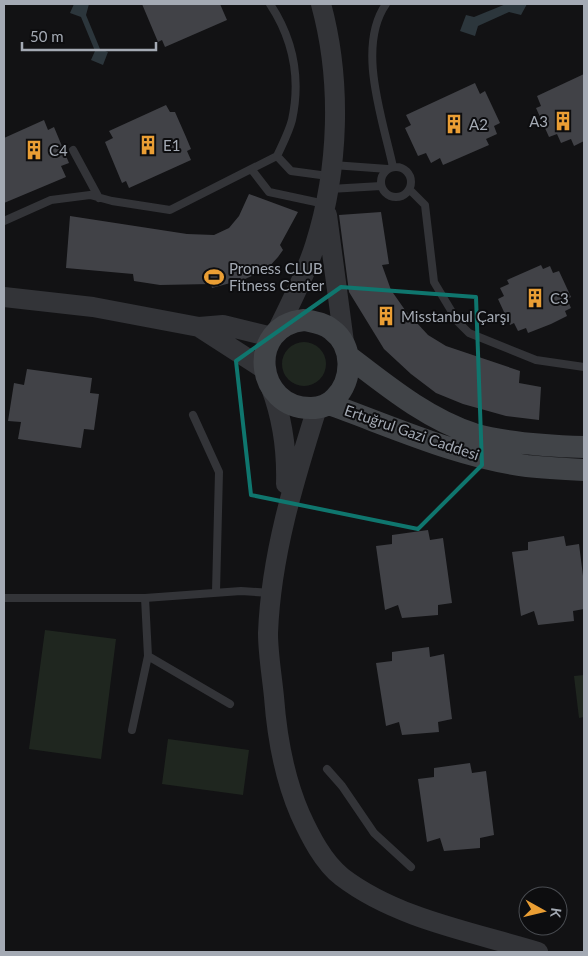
<svg xmlns="http://www.w3.org/2000/svg" width="588" height="956" viewBox="0 0 588 956" font-family="Lato,sans-serif">
  <style>
    .green { fill: #1f261f }
    .water { fill: #2c363c }
    .building { fill: #414247 }
    .lines { fill: none; stroke-linecap: round; stroke-linejoin: round }
    .service { stroke: #333438; stroke-width: 8 }
    .tertiary { stroke: #333438; stroke-width: 20 }
    .secondary { stroke: #414448; stroke-width: 22 }
    .marked { fill: none; stroke: #0f766e; stroke-width: 4; stroke-linejoin: round }
    .labels { text-anchor: middle; dominant-baseline: central; stroke-width: 4; stroke-linejoin: round; paint-order: stroke }
    .poi-label { font-size: 15px; fill: #a4aab4; stroke: #0d0d0f; text-anchor: start }
    .street-label { font-size: 15px; fill: #a4aab4; stroke: #0d0d0f }
  </style>
  <rect width="100%" height="100%" fill="#121214"/>
  <path class="green" d="M282 364a22 22 0 1 1 44 0a22 22 0 1 1-44 0Z
    M45 630 116 639 101 759 29 749Z
    M584 675V717L579 718 574 676Z
    M168 739 249 750 243 795 162 784Z"/>
  <path class="water" d="M74 4H89L86 15 100 49 108 52 103 65 91 60 95 51 81 17 70 13Z
    M506 4H527L521 15 509 12 478 26 475 36 460 31 466 15 474 17Z"/>
  <path class="building" d="M142 4H220L227 20 165 47 162 40 158 42Z
    M584 74V141L574 146 571 139 561 143 557 134 549 137 536 108 541 106 537 96Z
    M475 83 480 94 485 91 500 123 494 126 497 134 486 139 489 145 443 165 440 158 431 163 426 153 418 156 405 128 411 125 406 115Z
    M166 105 170 112H175L186 137 191 149 187 151 191 160 129 188 126 181 122 183 105 142 113 138 109 131Z
    M44 120 48 130 54 127 69 163 61 166 66 177 4 203V138Z
    M249 194 298 212 280 245 283 250 278 257 267 269 245 279 212 288 211 284 160 285 134 281 133 274 66 268 70 216 187 234 214 235 229 228 239 216Z
    M381 212 389 264 382 265 391 290 405 310 428 335 446 346 520 371 519 383 541 387 539 420 506 416 463 404 436 393 411 374 384 349 349 292 339 215Z
    M541 265 543 269 550 266 553 273 559 271 571 297 567 299 571 308 565 311 567 316 551 324 528 333 526 328 518 331 514 323 510 325 498 299 504 296 500 288 509 284 507 280Z
    M27 369 92 378 90 393 99 394 94 430 84 429 81 448 18 439 21 422 8 421 14 383 24 385Z
    M428 530 430 540 443 538 452 603 438 605V615L402 618 398 605 385 610 376 546 392 544V535Z
    M564 536 566 546 579 544 584 584V609L573 611 574 621 538 625 534 611 521 616 512 552 528 550V542Z
    M429 647 430 657 444 654 452 719 438 722 439 732 402 735 399 722 386 726 376 663 392 661V652Z
    M470 763 472 773 486 771 494 835 480 838V848L444 851 440 838 427 842 418 779 434 777V768Z"/>
  <g class="lines">
    <path class="service" d="M386 4C356 47 383 120 393 167
      M73 150 99 198
      M277 156 291 171 328 176
      M333 165 388 169
      M381 182a15 15 0 1 1 30 0a15 15 0 1 1-30 0Z
      M252 170 269 192 325 204
      M330 189 381 186
      M410 190 425 205 434 282 458 322 469 333 536 360 584 367
      M4 221 51 200 90 195 112 201 170 210 277 156C282 145 289 132 292 120 301 78 293 39 270 4
      M193 415 219 472 216 592
      M4 598H145L241 591 271 593
      M145 598 148 656 230 704
      M132 730 148 656
      M327 769 342 786 374 833 411 867"/>
    <path class="tertiary" d="M327 215 344 342
      M4 297 93 307 199 327 223 325 272 337
      M199 327 264 369
      M278 329C291 302 306 274 315 245 339 169 342 81 321 4
      M271 388C283 420 287 450 286 484
      M317 408C294 481 271 555 268 633 268 654 272 676 274 697 277 737 284 777 300 814 310 836 323 862 342 877 397 919 473 932 538 952"/>
    <path class="secondary" d="M304 320C314 322 324 323 332 330 354 346 353 380 335 398 329 405 320 408 311 408 255 409 246 326 304 320Z
      M348 356C386 385 427 419 474 434 505 443 552 446 584 447
      M329 404C393 427 458 457 527 466 546 468 565 469 584 470"/>
  </g>
  <path class="marked" d="M341 287 476 297 482 465 418 529 251 495 236 361Z"/>
  <defs>
    <symbol id="building-bare" viewBox="-9 -9 18 18"><path d="M-4-6H4V6H1V3H-1V6H-4ZM-2.5-4.3h1.7v1.8h-1.7ZM.8-4.3h1.7v1.8H.8ZM-2.5-1h1.7V.8h-1.7ZM.8-1h1.7V.8H.8Z" fill="#ea9e34" stroke="#0d0d0f" stroke-width="2.5" paint-order="stroke"/></symbol>
    <symbol id="stadium-bare" viewBox="-9 -9 18 18"><path d="M0-5a6.5 5 0 1 0 0 10a6.5 5 0 1 0 0-10ZM-3.5-1.8h7v3.6h-7Z" fill="#ea9e34" stroke="#0d0d0f" stroke-width="2.5" paint-order="stroke"/></symbol>
  </defs>
  <g fill-rule="evenodd">
    <use href="#building-bare" x="549" y="107" width="28" height="28"/>
    <use href="#building-bare" x="440" y="110" width="28" height="28"/>
    <use href="#building-bare" x="134" y="131" width="28" height="28"/>
    <use href="#building-bare" x="20" y="136" width="28" height="28"/>
    <use href="#stadium-bare" x="200" y="263" width="28" height="28"/>
    <use href="#building-bare" x="521" y="284" width="28" height="28"/>
    <use href="#building-bare" x="372" y="302" width="28" height="28"/>
  </g>
  <g class="labels">
    <g class="poi-label">
      <text x="548" y="121" text-anchor="end">A3</text>
      <text x="469" y="124">A2</text>
      <text x="163" y="145">E1</text>
      <text x="49" y="150">C4</text>
      <text x="229" y="268">Proness CLUB<tspan x="229" dy="17">Fitness Center</tspan></text>
      <text x="550" y="298">C3</text>
      <text x="401" y="316">Misstanbul Çarşı</text>
    </g>
    <g class="street-label">
      <text transform="translate(412 432) rotate(19)">Ertuğrul Gazi Caddesi</text>
    </g>
  </g>
  <rect width="588" height="956" fill="none" stroke="#a4aab4" stroke-width="10"/>
  <g transform="translate(543 911) rotate(98)"><circle r="24" fill="#0d0d0f" stroke="#494c51"/>
  <path d="M0-4L9 19L0 12L-9 19Z" fill="#ea9e34"/>
  <text y="-8" font-size="14" font-weight="bold" text-anchor="middle" fill="#a4aab4">K</text>
  </g>
  <path d="M22 42v8h134v-8" fill="none" stroke="#a4aab4" stroke-width="2.5"/>
  <text x="30" y="42" font-size="15" fill="#a4aab4" stroke="#0d0d0f" stroke-width="4" paint-order="stroke">50 m</text>
</svg>
